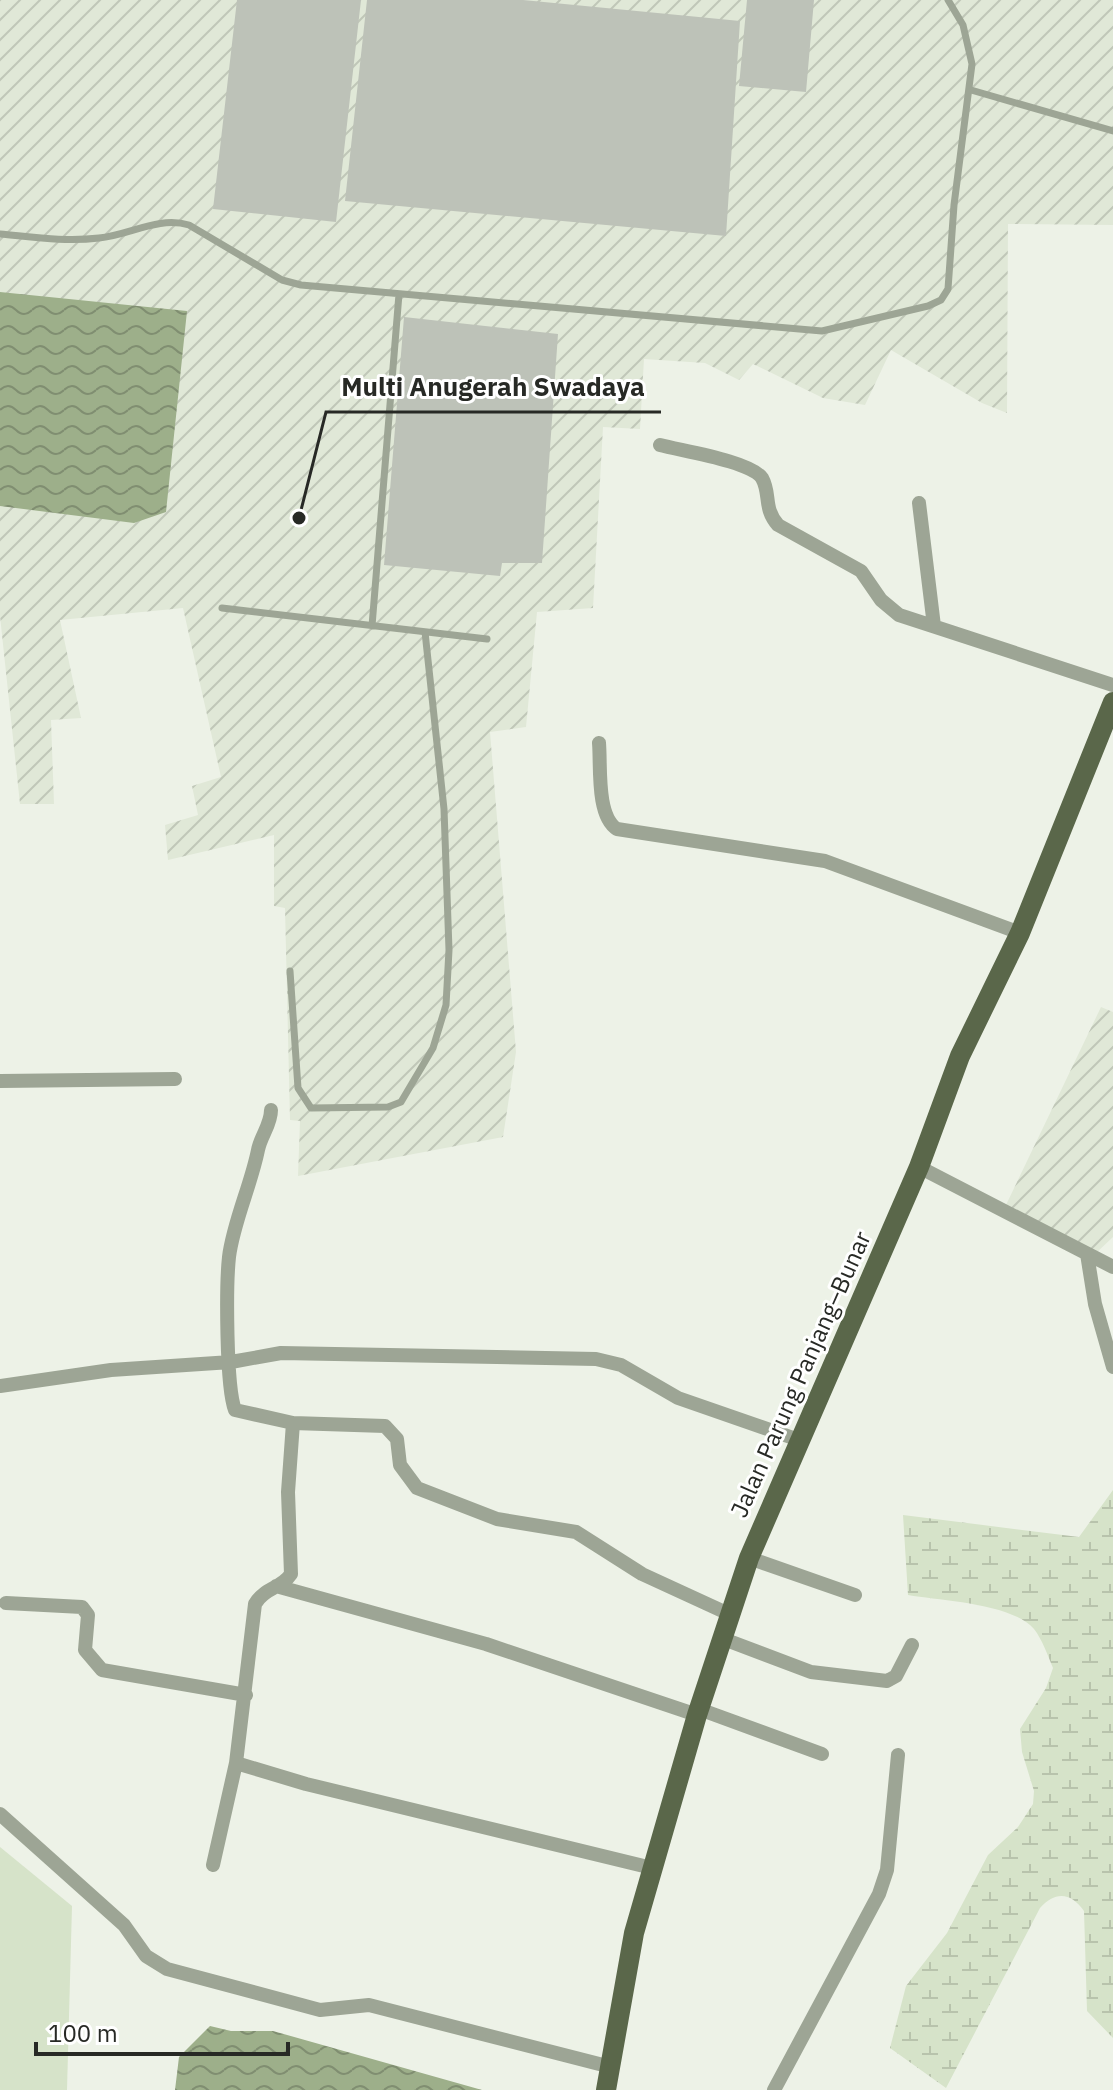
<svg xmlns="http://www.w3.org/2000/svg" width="1113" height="2090" viewBox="0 0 1113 2090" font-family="'IBM Plex Sans',sans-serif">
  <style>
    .industrial { fill: url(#industrial-furrows) }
    .grass { fill: #d6e3c9 }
    .wetland { fill: url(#wetland-marsh) }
    .water { fill: url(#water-waves) }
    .building { fill: #bdc2b8 }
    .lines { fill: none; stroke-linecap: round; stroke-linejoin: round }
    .service { stroke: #9da595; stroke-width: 7 }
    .minor { stroke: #9da595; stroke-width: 14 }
    .primary { stroke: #5a674a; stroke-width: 20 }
    .labels { text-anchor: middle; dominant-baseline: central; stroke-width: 6; stroke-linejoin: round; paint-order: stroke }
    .street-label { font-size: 24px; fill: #272925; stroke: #fff }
    .leader { fill: none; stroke: #272925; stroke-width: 3 }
    .callout-dot { fill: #272925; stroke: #fff; stroke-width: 3 }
    .callout-label { font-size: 26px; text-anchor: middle; font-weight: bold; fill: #272925; stroke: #fff; stroke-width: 6; stroke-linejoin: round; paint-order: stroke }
  </style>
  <defs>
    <pattern id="industrial-furrows" width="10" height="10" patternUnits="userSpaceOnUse" patternTransform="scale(2)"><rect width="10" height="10" fill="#e0e8d7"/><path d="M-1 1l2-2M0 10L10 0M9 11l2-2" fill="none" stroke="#c0c7b8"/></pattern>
    <pattern id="wetland-marsh" width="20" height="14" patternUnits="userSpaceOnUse" patternTransform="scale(2)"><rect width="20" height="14" fill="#d6e3c9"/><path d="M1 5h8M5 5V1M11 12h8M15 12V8" fill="none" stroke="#b8c3ac"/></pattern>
    <pattern id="water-waves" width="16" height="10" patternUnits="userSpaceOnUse" patternTransform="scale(2)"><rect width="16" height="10" fill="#9daf8a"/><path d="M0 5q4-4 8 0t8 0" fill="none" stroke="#808e71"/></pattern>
  </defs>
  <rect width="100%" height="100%" fill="#edf2e7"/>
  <path class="industrial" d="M0 0H1113V225L1008 224 1007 413 982 403 891 350 865 405 823 398 753 364 739 380 705 363 644 359 640 429 603 427 593 608 537 612 526 727 490 732 516 1052 503 1137 298 1176 300 1121 290 1120 285 908 274 906V835L168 860 165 825 198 815 192 786 221 777 183 608 60 620 81 718 51 720 54 804H20L0 616Z
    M1101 1007 1113 1012V1237L1094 1255 1005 1207Z"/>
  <path class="grass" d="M0 1847 72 1906 67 2090H0Z"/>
  <path class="wetland" d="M1113 1490V2038L1087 2011 1084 1911C1071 1892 1055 1891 1040 1908L946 2088 890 2048 906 1986 947 1933 988 1855 1018 1827 1033 1804 1034 1791 1022 1752 1020 1729 1046 1688 1053 1668C1048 1656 1042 1639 1034 1629 1011 1603 942 1601 908 1595L903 1515 1079 1537Z"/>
  <path class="water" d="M0 292 187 311 166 512 134 523 0 506Z
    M210 2026 231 2031H273L482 2090H175L179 2057Z"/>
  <path class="building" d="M237 0H361L336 222 213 209Z
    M367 0H523L740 21 726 236 345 201Z
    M747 0H814L806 92 739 86Z
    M404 317 558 334 542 563H502L500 576 384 565Z"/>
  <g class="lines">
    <path class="service" d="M971 90 1113 131
      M0 234C33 237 65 242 99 238 130 235 158 216 189 225L282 280 301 285 822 331 928 306 941 300 948 289 954 205 972 64 963 25 948 0
      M222 608 487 639
      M372 626 399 294
      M290 971 298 1088 311 1108 388 1107 401 1102 433 1048 446 1005 449 950 444 809 425 632"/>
    <path class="minor" d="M660 445C682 451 750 461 762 478 771 494 763 508 778 525L861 571 881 600 899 615 1113 685
      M919 503 934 626
      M599 743C601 765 596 816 617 829L825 861 1020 933
      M0 1081 175 1079
      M271 1110C271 1125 261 1135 258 1150 251 1185 233 1223 229 1257 226 1285 226 1387 235 1410L293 1423 385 1426 397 1439 400 1465 417 1488 497 1519 576 1532 642 1574 729 1614
      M919 1167 1113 1267
      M1087 1254 1095 1304 1113 1367
      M0 1386 111 1370 231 1362 281 1353 596 1359 621 1365 678 1398 799 1440
      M749 1558 855 1595
      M276 1586 486 1644 697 1715
      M6 1603 82 1607 88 1615 85 1650 102 1670 246 1695
      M721 1638 811 1672 887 1681 896 1676 912 1645
      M699 1709 822 1754
      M236 1763 255 1604C264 1588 282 1588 291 1574L288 1492 293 1423
      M0 1814 124 1925 146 1956 167 1969 320 2010 369 2005 611 2067
      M213 1865 236 1763 306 1784 652 1868
      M774 2090 879 1894 887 1870 898 1755"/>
    <path class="primary" d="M606 2090 634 1933 697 1715 749 1558 919 1167 960 1056 1020 933 1113 702"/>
  </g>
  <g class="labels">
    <g class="street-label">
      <text transform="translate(800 1374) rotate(-66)">Jalan Parung Panjang–Bunar</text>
    </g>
  </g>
  <path class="leader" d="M299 518L326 412H661"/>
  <circle class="callout-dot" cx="299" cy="518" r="8"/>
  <g class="callout-label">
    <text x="493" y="396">Multi Anugerah Swadaya</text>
  </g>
  <path d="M36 2042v12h252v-12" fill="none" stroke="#272925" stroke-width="4"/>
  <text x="48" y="2042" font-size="24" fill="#272925" stroke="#ffffff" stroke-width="6" paint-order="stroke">100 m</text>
</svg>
